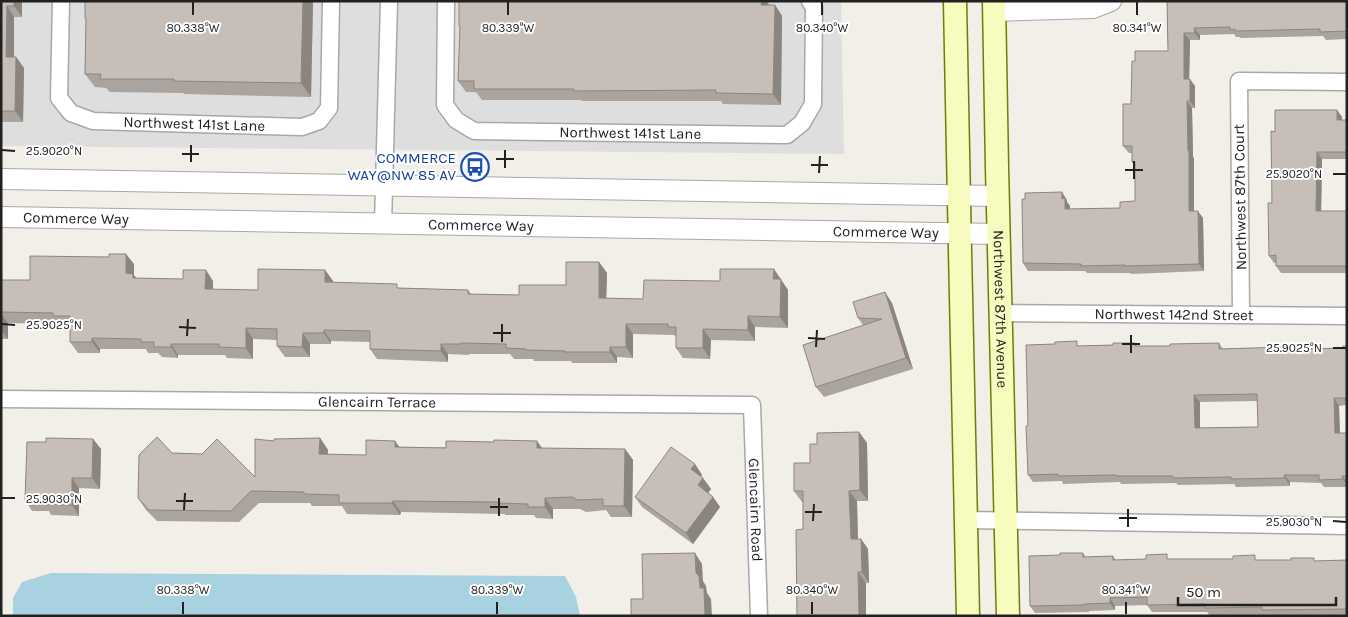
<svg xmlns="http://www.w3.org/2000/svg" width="1348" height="617" viewBox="0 0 1348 617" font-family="Karla,sans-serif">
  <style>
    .residential { fill: #dfdede }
    .water { fill: #a8d2e0 }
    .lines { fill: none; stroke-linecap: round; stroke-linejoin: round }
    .minor-casing { stroke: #a8a8a8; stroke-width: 19 }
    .tertiary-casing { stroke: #a8a8a8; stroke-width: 22 }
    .secondary-casing { stroke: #6e7e03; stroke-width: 25 }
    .minor { stroke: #fff; stroke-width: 16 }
    .tertiary { stroke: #fff; stroke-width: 20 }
    .secondary { stroke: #f7fbbd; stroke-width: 22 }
    .wall { fill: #aba39d; fill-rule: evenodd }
    .shaded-wall { fill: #8b8580 }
    .building { fill: #c7beb7; stroke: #8b8580; fill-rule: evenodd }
    .ticks { fill: none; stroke: #212121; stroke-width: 2 }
    .labels { text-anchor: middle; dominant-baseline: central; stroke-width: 4; stroke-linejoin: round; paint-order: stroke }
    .street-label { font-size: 15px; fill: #212121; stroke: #fff }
    .transit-label { font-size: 15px; fill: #164399; stroke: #fff; text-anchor: end }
    .ticks-label { font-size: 12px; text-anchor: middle; fill: #212121; stroke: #fff; stroke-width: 4; stroke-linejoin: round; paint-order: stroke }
  </style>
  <rect width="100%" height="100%" fill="#f2efe8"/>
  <path class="residential" d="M1 1H841L844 154 1 146Z"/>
  <path class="water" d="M51 573 565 576 576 597 580 616H13V598L22 582Z"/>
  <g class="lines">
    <defs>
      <g id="minor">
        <path id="s1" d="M61 1 59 98 71 113 93 121 302 127 319 121 329 108 331 1"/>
        <path id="s2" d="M446 1 445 105 456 120 474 131 787 135 802 123 813 104 814 8 810 1"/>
        <path d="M383 224 389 1"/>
        <path id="s3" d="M1000 313 1347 316"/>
        <path d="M1241 314 1239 81 1347 82"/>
        <path id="s4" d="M1 399 752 405 759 616"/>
        <path d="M966 520 1347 526"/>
      </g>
      <g id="tertiary">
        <path d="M994 11 1093 8 1111 1"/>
        <path d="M1 179 997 196"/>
        <path id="s5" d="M1 217 998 234"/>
      </g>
      <g id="secondary">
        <path d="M955 1 960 251 968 616"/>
        <path id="s6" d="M994 1 997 168 1008 616"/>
      </g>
    </defs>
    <use href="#minor" class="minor-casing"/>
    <use href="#tertiary" class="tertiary-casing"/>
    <use href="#secondary" class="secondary-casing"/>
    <use href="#minor" class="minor"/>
    <use href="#tertiary" class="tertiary"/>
    <use href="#secondary" class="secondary"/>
  </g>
  <path class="wall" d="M1 1H22V17H14V57H16L24 68 23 122H1Z
    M85 1H313L311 97 184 94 183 93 110 92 106 88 95 87 85 74 86 20 85 18Z
    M459 1H767L769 5H775L782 16 781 105 723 104 721 101H582L581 100H482L476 92H466L458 81 460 28 459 26Z
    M1167 1H1347V39L1326 40 1323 36 1241 38 1239 37H1236L1234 34 1200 35V40H1190L1189 79 1195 86V108H1192L1193 157 1194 158V211L1203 218 1204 271 1131 274 1130 273H1087L1085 271H1028L1023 263 1067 200V202L1070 206V209L1120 208 1135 201V166L1132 162V153H1129L1123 146 1131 104 1135 61 1168 51Z
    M1337 110 1342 117V120H1347V159H1322L1321 211H1347V273H1281L1276 266V263H1274L1269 256 1275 132Z
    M599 262 607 273 606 298 643 299 720 281 780 279 788 290V328L755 327V341L711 340 710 359 683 358 676 348V337L674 335 633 334V358L617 357V363H572L571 361H534L533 359H514L510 354H469V355L448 354V362L377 359 370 349V342L331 341V344H310V357H285L277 346V340L253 339V359L227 358 225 355H178V358L162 357 158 353H148L146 349H100V353H78L70 342V327H60L58 324 8 323V339H1V280H30L134 264V275L136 278 213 281V290H258L325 270 333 281V283L400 288 468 290 471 294 519 295 566 285Z
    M892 303 913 369 824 397 816 387 863 325 858 318Z
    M1135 343 1137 346H1170L1219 343 1223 349 1286 347 1309 345 1312 349 1343 348 1347 346V405L1339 406 1340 433H1347V487H1324L1321 483 1290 482V486L1236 487 1234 484 1178 485 1176 483 1121 484 1120 482 1063 484 1062 481 1033 482 1028 475V426L1080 346 1113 345ZM1257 401 1258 427 1200 428V402Z
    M859 432 867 443 868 501H857L858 539H861L868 549 869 583H866L803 529V502H802L794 491 810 463Z
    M320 438 328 450V455H366L395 441 399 447 625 449 633 460 632 517H611L606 510 586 512 580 509H553V519L536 518 534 515H505V514L401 512 400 515 347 514 342 506H312L310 503H259L239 522 157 521 146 510 138 498 172 453 202 454 255 477 274 441Z
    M93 439 101 449 100 489 79 488V516L51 515 49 511H32L25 500 46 442Z
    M695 464 702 475 701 477 703 478 711 489 708 493 713 497 720 507 693 544 642 507 635 497Z
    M1083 553 1086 557 1113 556 1116 560 1170 559 1316 561 1347 560V616H1266L1265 615 1210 616 1207 612H1152L1147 605 1115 606V610L1089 611V612L1035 613 1030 606 1060 555Z"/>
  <path class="shaded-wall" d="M14 1H22V17L14 6Z
    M303 1H313L311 97 301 83Z
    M762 1H767L769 5H761Z
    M775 5 782 16 781 105 773 94Z
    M7 6 14 17V68L6 57Z
    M1194 28 1200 35V40L1195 33Z
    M1184 33 1190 40 1189 86 1184 79Z
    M16 57 24 68 23 122 15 111Z
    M1190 79 1195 86V108L1190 101Z
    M1187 101 1192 108 1193 157 1194 158V218L1189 211Z
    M1337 110 1342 117V127L1337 120Z
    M1317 152 1322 159 1321 218 1316 211Z
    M1062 192 1067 200V202L1070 206V217L1065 209 1062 199Z
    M1198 211 1203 218 1204 271 1199 264Z
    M126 254 134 264V275L140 284 126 273Z
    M599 262 607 273 606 309 599 298Z
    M774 269 788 290V328L780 317 773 279Z
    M206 270 213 281V300L205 289Z
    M325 270 333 281V293L325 282Z
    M885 292 892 303 913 369 906 358Z
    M1 314 8 323V339L1 330Z
    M748 316 755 327V341L748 330Z
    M626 324 633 334V358L626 347Z
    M246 328 253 339V359L246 348Z
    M703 329 711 340 710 359 703 348Z
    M324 330 331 341V344L324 333Z
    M303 333 310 344V357L302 347Z
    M92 338 100 349V353L92 342Z
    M171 344 178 355V358L171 347Z
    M441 344 448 354V362L441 351Z
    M610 347 617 357V363L610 352Z
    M1194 395 1200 402V435L1195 428Z
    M1334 398 1339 406 1340 441 1335 433Z
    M859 432 867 443 868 501 860 490Z
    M320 438 328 450 327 466 319 454Z
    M93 439 101 449 100 489 92 478Z
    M395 441 403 452 395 447Z
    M537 441 545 452 537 448Z
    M625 449 633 460 632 517 624 506Z
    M695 464 702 475 698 480 691 469Z
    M1284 475 1290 482V486L1285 478Z
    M1342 476 1347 482V485L1343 479Z
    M72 478 79 488V516L72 505Z
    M703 478 711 489 706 496 698 485Z
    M849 491 857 501 858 550 851 539Z
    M713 497 720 507 693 544 686 533Z
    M545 498 553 509V519L545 507Z
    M393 501 401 512 400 515 392 503Z
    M861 539 868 549 869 583 862 572Z
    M695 553 702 564 703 581 706 586 707 593 711 599 712 616H705L700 588 696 573Z
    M858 572 866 583V616H859Z
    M1110 598 1115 606V610L1110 603Z"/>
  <path class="building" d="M1 1H14V6H7L6 57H16L15 111H1Z
    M85 1H303L301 83 174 81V79H100L101 74H85L86 18H85Z
    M459 1H762L761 5H775L773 94 716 93V90L574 91V89H474V81H458L460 26H459Z
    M1167 1H1347V31L1320 32V29L1235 31V29L1230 30V27L1194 28 1195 33H1184V79H1190V101H1187L1188 151H1189V211H1198L1199 264 1125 266V265L1081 266V264L1023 263 1022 199H1025V193L1062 192V199L1065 198V209L1120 208V202L1135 201V162H1132V146H1123V104H1131L1132 61H1135V51H1168Z
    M1275 110H1337V120H1347V152H1317L1316 211H1347V266H1276V255L1269 256 1268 203H1272L1271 131 1275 132Z
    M109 254H126V273L133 274V278L183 279V270H206L205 289 258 290V269L325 270V282L397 284V288L468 290V294L519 295V285H566V262H599V298L643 299 644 280 720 281V269H774L773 279H781L780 317 748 316V330L703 329V348H676V327H668V324H626V347H610V352H565V351L526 350V349L506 348V344L461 343V344H441V351L370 349V331L324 330V333H303L302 347 277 346V329L246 328V348L219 347V344H171V347H154V342H141V339L92 338V342H70V316H53V313L1 312V280H30V256L109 257Z
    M885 292 906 358 816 387 803 345 882 319 858 318 853 302Z
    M1077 341V346L1113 345V343H1135V346H1170V344L1219 343V349L1286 347 1285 345H1309V349L1343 348V346H1347V398H1334L1335 433H1347V476H1342L1343 479 1319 480V475H1284L1285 478 1231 479V477L1173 478V476H1116V475L1058 476V474L1028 475 1026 426H1028L1026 345 1055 344V342ZM1257 394 1258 427 1195 428 1194 395Z
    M859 432 860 490 849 491 851 539H861L862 572H858L859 616H797L796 530 803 529V491H794V463H810V444H817V433Z
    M157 437 172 453 202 454 217 439 255 477V439L274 441V439L320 438 319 454 366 455V440L395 441V447L446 448V441L494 442V440L537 441V448L625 449 624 506H603V499L578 500 572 497 545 498V507H528V504L497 503V502L393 501 392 503H339V495L304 494V492L251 491 231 511 149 510 138 498 139 455Z
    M46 438 93 439 92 478H72V505L43 504 44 501 25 500 27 442H46Z
    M671 447 695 464 691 469 703 478 698 485 713 497 686 533 635 497Z
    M695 553 696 573 699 576 700 588H704L705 616H631V599H643L642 554Z
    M1060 553H1083V557L1113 556V560L1146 559V555L1167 554V559H1233V556L1255 555V560H1291V558H1314V561L1347 560V609L1262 610V607L1205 608V604L1147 605V597L1110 598V603L1084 604V605L1030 606 1029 556 1060 555Z"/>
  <path class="ticks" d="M193 15V2M508 15V2M822 15V2M1137 15V2M2 150 15 151M182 154H199M496 159H514M191 162V145M811 165H828M505 168V150M1125 170H1143M819 173 820 156M1333 174H1346M1134 179V161M2 324 15 325M179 327 196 328M493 333H511M187 336 188 319M808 338 825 339M502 342V324M1122 344H1140M816 347 817 330M1333 348H1346M1131 353V335M2 498H15M176 501H193M490 507H508M184 510 185 493M805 512H822M499 516V498M1119 518H1137M813 521 814 504M1333 521 1346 522M1128 527V509M183 614V602M497 614V602M812 614V602M1126 614V602"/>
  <defs>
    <symbol id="bus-ring" viewBox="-11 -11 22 22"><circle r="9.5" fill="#fff" stroke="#1a4fb4" stroke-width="1.5"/><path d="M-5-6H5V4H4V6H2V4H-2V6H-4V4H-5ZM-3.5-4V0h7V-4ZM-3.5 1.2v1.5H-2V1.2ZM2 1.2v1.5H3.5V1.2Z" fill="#1a4fb4"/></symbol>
  </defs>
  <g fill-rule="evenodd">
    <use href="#bus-ring" x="459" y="151" width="32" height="32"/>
  </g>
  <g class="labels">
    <g class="street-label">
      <text stroke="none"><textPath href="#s1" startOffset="241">Northwest 141st Lane</textPath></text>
      <text stroke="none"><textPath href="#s2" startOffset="300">Northwest 141st Lane</textPath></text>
      <text transform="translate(1240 197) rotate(-91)">Northwest 87th Court</text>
      <text stroke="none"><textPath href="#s5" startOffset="75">Commerce Way</textPath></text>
      <text stroke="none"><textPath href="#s5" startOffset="480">Commerce Way</textPath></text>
      <text stroke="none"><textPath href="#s5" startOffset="885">Commerce Way</textPath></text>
      <text stroke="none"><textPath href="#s6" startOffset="308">Northwest 87th Avenue</textPath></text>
      <text stroke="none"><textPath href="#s3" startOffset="174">Northwest 142nd Street</textPath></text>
      <text stroke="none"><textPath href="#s4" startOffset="376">Glencairn Terrace</textPath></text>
      <text stroke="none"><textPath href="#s4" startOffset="856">Glencairn Road</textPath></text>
    </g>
    <g class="transit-label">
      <text x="456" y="158">COMMERCE<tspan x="456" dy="17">WAY@NW 85 AV</tspan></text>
    </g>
  </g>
  <g class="ticks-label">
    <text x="193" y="32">80.338°W</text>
    <text x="508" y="32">80.339°W</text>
    <text x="822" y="32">80.340°W</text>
    <text x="1137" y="32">80.341°W</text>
    <text x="54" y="155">25.9020°N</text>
    <text x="1294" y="178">25.9020°N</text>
    <text x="54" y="329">25.9025°N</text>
    <text x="1294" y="352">25.9025°N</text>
    <text x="54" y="503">25.9030°N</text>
    <text x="1294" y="526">25.9030°N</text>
    <text x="183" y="594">80.338°W</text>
    <text x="497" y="594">80.339°W</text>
    <text x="812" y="594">80.340°W</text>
    <text x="1126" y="594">80.341°W</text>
  </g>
  <rect width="1348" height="617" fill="none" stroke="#212121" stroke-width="5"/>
  <path d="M1178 597v8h158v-8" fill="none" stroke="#212121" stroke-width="2.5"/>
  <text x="1186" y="597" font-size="15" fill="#212121" stroke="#ffffff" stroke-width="4" paint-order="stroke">50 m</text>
</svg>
